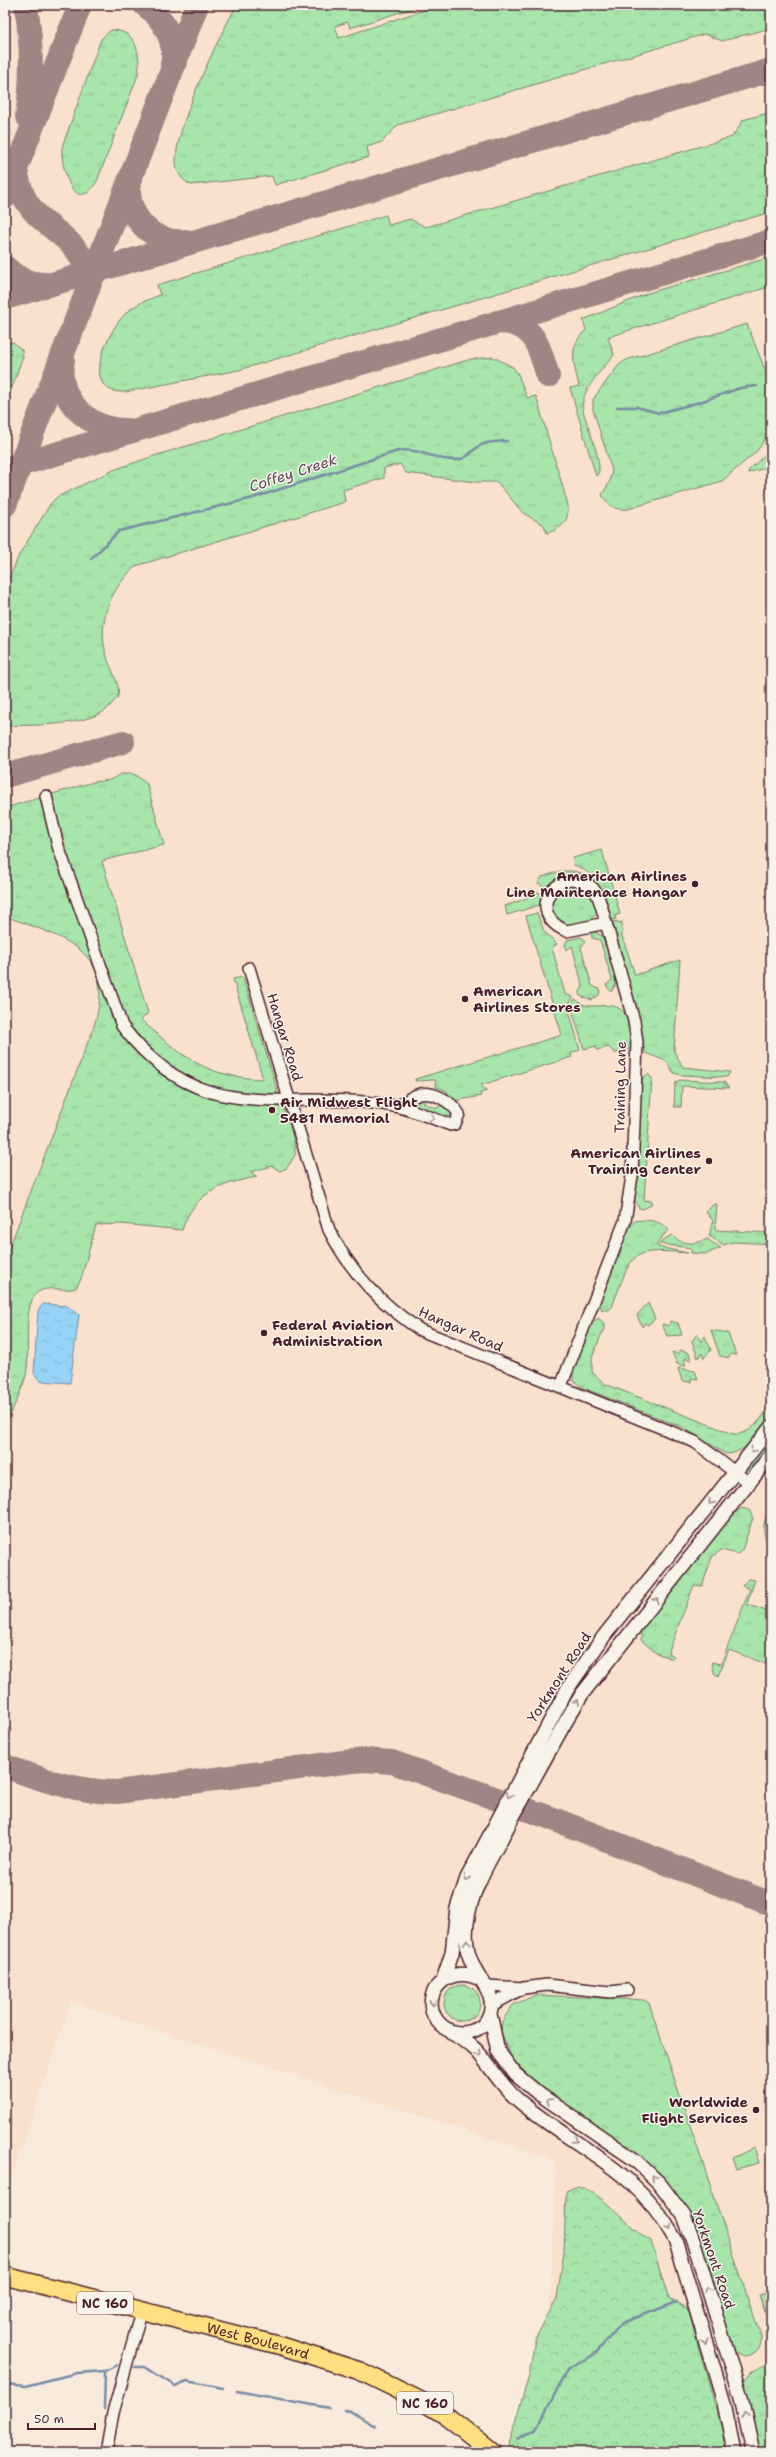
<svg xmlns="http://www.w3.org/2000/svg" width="776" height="2457" viewBox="0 0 776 2457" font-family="'Shantell Sans',sans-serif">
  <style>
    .built { fill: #f9e1cd }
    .grass { fill: url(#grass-tufts); stroke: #79826b }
    .forest { fill: url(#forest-crowns); stroke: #79826b }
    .water { fill: url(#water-ripples); stroke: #778ca5 }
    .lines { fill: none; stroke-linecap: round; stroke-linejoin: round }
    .stream { stroke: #778ca5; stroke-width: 2.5 }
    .taxiway { stroke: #a18584; stroke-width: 24 }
    .minor-casing { stroke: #4a1f2b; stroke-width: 14 }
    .tertiary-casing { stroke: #4a1f2b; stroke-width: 16 }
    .primary-casing { stroke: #4a1f2b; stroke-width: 20 }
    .minor { stroke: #f7f3e8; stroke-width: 11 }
    .tertiary { stroke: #f7f3e8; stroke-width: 13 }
    .primary { stroke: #ffdf80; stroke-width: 17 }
    .oneway { stroke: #a0898a }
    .poi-dot { fill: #4a1f2b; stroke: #f7f3e8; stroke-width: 1.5 }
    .labels { text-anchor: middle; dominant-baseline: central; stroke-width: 3; stroke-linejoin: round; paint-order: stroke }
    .shield { fill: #f7f3e8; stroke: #7e5f64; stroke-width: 1 }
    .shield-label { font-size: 13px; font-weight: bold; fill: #4a1f2b }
    .poi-label { font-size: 14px; font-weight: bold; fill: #4a1f2b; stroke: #f7f3e8; text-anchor: end }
    .street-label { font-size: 14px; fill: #4a1f2b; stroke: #f7f3e8 }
    .water-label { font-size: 15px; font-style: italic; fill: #5d4c5e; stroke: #f7f3e8 }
  </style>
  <defs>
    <pattern id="grass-tufts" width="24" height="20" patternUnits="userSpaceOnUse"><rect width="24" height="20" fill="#a8e5ab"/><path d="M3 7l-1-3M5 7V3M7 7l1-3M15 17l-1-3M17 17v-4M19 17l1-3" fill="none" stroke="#92c493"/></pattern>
    <pattern id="forest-crowns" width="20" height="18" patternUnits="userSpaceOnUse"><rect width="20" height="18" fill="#a8e5ab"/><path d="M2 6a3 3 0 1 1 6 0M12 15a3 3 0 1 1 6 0" fill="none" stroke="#92c493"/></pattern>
    <pattern id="water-ripples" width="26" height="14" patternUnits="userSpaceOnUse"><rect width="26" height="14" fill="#95d4f7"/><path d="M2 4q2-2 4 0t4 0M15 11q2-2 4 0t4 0" fill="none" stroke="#82b6d4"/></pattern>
  </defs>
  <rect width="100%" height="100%" fill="#f8ebdc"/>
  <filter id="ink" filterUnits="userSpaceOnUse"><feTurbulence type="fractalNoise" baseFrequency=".025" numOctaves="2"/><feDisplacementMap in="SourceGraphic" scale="8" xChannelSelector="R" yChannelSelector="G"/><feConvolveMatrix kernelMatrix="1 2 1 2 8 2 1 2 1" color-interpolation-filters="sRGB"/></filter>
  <g filter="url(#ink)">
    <path class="built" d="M5 5H771V2452H507L549 2329 556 2160 71 2002 5 2198Z"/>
    <path class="grass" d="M237 5H423L350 28 348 22 335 26 339 38 439 5H771V28L722 41 705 34 398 125 382 142 367 147 369 157 275 185 272 176 191 185C183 181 177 174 176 164 173 131 219 36 237 5Z
      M111 30C137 30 141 54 138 75L97 181C75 219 60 167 62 147L101 39Z
      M771 112V212L266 362 239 370 125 392C78 394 107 332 125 314 135 304 147 300 160 295L157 285 386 215 389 225 410 219 426 227 732 137 743 120Z
      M771 257V286L608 337 614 355C603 369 579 391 583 410 585 421 607 471 596 476L570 388 579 386C574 365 567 347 586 330L583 320 648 293Z
      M747 324 771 385V426L765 439 757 451 722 481 628 509C615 511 608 505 602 495L610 481 612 471 593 409V400L596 395 619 365 626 360Z
      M13 342 22 350 23 356 5 407V343Z
      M493 357 513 367 518 374 527 398 536 396 568 505C569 521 562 529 547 533L544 525 523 513 497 482H476L406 473 400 464 384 468V478L343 490 345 501 342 503 136 566C110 589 96 623 107 657 110 668 123 688 117 698 112 703 108 710 101 713 76 726 33 725 5 726V589L19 555 51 503 57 497 116 469 154 456 471 359Z
      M771 449V466L748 473 749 470Z
      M121 774H134L147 784 164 845 102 861 148 1013 141 1020C183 1057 205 1077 263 1079L233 979 243 977 278 1092C268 1098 255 1094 244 1093 194 1085 165 1071 133 1029L124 1039C150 1063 180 1092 216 1098 237 1102 262 1099 281 1107 288 1113 296 1145 295 1155L287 1168 280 1171 272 1166 251 1172 257 1177C221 1184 194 1192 182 1230L121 1224 96 1225 81 1279 76 1288C65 1292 48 1285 38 1292 21 1304 31 1355 26 1375 22 1392 12 1409 5 1425V1259L94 1026C118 949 63 938 5 916V808L93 782 110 780Z
      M602 850 620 914 615 916 616 919 610 920C602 897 600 874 574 865L573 858Z
      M560 871H574L583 874 554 880 546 888 538 883 542 877Z
      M576 884 591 892 599 910C594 921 572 932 560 924 556 921 553 915 550 911 552 891 558 888 576 884Z
      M531 889 542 894 540 905 507 915 505 906 527 898 526 893Z
      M537 913 544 931 557 944 552 948 565 994 573 997 568 1007 580 1050 571 1053 572 1057 481 1085 487 1091 480 1093 481 1096 454 1101 448 1096 447 1091 436 1087 435 1080 415 1081V1079L562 1035 526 916Z
      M617 921 618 923 622 922V936L635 975 680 960 674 1051 683 1067 730 1072 727 1077 680 1075 674 1073 666 1061 645 1053 640 1022 610 923Z
      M593 931 601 935 604 940 616 979V984L611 992 606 985 612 980 600 940 592 938 591 933Z
      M581 937 586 941 581 947 592 986 600 989 599 995 592 1000 580 996 579 993 583 987 572 946 567 950 565 945 567 940Z
      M575 999C593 1018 621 988 630 1027 631 1035 634 1041 630 1049L621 1053H614L609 1047 597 1050 596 1046 584 1049 571 1006Z
      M648 1074 652 1078 644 1200 652 1201 651 1205 643 1209 639 1208 634 1199 642 1078Z
      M679 1080 724 1082 729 1088 682 1086 681 1107H674L675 1084Z
      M423 1097 427 1099 423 1103 437 1108 443 1104 454 1113 452 1119 415 1106 413 1102Z
      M714 1204H717L715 1230 771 1233V1244L733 1242 724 1245 709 1236 713 1221 706 1212Z
      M635 1221C647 1219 660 1220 669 1230L658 1241V1247L688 1253C627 1248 633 1253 612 1307L609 1310H602L599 1302 629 1228Z
      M672 1235C681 1245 695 1245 707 1239L721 1248 706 1254 691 1253V1248L660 1244 661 1241Z
      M648 1303 655 1319 648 1325 645 1323 642 1327 637 1315Z
      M599 1318 604 1324V1328L592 1358V1372L605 1384 733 1434C752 1435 760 1419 771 1405 771 1409 772 1414 771 1418 768 1432 741 1455 726 1454L684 1428 581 1387 573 1380V1370L592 1322Z
      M670 1321 678 1323 682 1335 667 1336 662 1324 669 1326Z
      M711 1330 728 1333 736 1355 730 1354 729 1358 720 1356Z
      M697 1334 701 1342 705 1336 711 1350 704 1358 702 1353 698 1358 692 1341Z
      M680 1350 689 1353 691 1360 685 1358V1366L677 1364 672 1352 678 1354Z
      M678 1368 695 1371 698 1379 691 1378V1382L682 1381Z
      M771 1436C771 1448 762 1468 748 1470V1465Z
      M742 1508 749 1510 753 1518 742 1550 738 1554 721 1550 712 1557 702 1586 694 1585 668 1653 674 1656 673 1659 656 1653 641 1640V1629L732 1515Z
      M771 1509V1547C761 1537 762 1519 771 1509Z
      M748 1579 755 1580 747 1604 771 1613V1666L729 1650 718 1676 714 1673 712 1662 721 1664 750 1589 742 1586Z
      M444 2003a18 18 0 1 1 36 0a18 18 0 1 1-36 0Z
      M536 1995 644 2000 649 2003 761 2337C762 2349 756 2355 745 2357L735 2352 700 2243 639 2156 536 2083 512 2059 501 2032 502 2021 513 2005Z
      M754 2148 759 2163 736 2169 732 2158Z
      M771 2291V2329L759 2295Z
      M771 2361V2452H758L744 2380 751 2372Z"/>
    <path class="forest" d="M578 2186C605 2194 626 2226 651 2241L668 2297 688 2309 728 2452H515L508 2445 529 2376 535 2339 557 2298 564 2252 566 2191Z"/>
    <path class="water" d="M43 1304 67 1306 79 1315 70 1383 40 1381 34 1373 38 1311Z"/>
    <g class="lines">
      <path class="stream" d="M617 407H637L659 413 700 402 740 388 757 386
        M91 559 119 531 253 498 398 451C418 447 436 461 456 460 468 459 470 452 479 446 487 441 498 442 507 441
        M135 2367H145L175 2386 187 2381 223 2388
        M5 2384 25 2386 77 2373 105 2371 117 2365
        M237 2391 329 2408
        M104 2409 105 2371
        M344 2410 350 2411 375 2426
        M517 2439 536 2429 539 2425 567 2370 595 2354 622 2323 677 2302"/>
      <path class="taxiway" d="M26 5C32 43 33 78 27 116
        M145 5C163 18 177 41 172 65
        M17 165C15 173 18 179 20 186 32 232 89 232 87 286
        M129 182C126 217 151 244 186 241
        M5 197 80 5
        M5 267C17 279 30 285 47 284
        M81 274 94 264 101 254 197 5
        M5 298 771 70
        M497 322C535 322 538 345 548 376
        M63 360C54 400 91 431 127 430
        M5 469 771 241
        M5 505 99 260
        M5 776 123 742
        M5 1766C41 1780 79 1792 117 1792L344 1762 365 1760 392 1762 548 1817 771 1904"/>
      <defs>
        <path id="minor" d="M46 796 58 846 122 1026C204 1133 283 1086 394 1106 413 1109 433 1119 451 1125L455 1124 459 1114C452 1102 432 1089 417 1095 408 1098 404 1105 395 1106
          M570 880C599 881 599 899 606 923L567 931C537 920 540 888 570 880Z
          M249 968 329 1230C352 1274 380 1303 420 1330L667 1430 695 1442 749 1483
          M561 1386 625 1221 632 1176 637 1042 634 1021 606 923
          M487 1986 524 1988 547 1985 610 1992 627 1990
          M492 2005 523 1988
          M106 2452 113 2413 141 2312"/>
        <path id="tertiary" d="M480 1979C445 1961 415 2000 441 2025 456 2039 484 2034 490 2013 496 1994 481 1983 474 1967 467 1954 465 1938 467 1923 471 1888 492 1857 508 1826 532 1782 556 1737 582 1694L771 1455
          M443 1980 452 1953 457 1908 467 1878 568 1688 604 1636 771 1427
          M490 2014 498 2051 515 2074 539 2094 635 2160 660 2184 684 2216 695 2246 741 2397 753 2452
          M452 2033C461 2038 470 2044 477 2051 491 2067 501 2086 518 2100 578 2151 634 2165 675 2239L724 2403 734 2452"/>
        <g id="primary">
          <path id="s1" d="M5 2276 278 2345 360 2371 423 2402 448 2417 492 2452"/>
        </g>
      </defs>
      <use href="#minor" class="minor-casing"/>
      <use href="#tertiary" class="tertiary-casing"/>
      <use href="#primary" class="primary-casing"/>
      <use href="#minor" class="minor"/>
      <use href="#tertiary" class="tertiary"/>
      <use href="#primary" class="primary"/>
    </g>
    <defs><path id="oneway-chevron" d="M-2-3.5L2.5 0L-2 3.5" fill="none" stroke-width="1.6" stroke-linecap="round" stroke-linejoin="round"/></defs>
    <g class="oneway">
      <use href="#oneway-chevron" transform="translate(432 1118) rotate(19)"/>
      <use href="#oneway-chevron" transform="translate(753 1450) rotate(128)"/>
      <use href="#oneway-chevron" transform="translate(711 1502) rotate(129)"/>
      <use href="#oneway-chevron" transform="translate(656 1600) rotate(-52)"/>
      <use href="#oneway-chevron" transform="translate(577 1702) rotate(-59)"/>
      <use href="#oneway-chevron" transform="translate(509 1795) rotate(118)"/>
      <use href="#oneway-chevron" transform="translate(467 1878) rotate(112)"/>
      <use href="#oneway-chevron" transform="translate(467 1943) rotate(-94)"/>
      <use href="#oneway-chevron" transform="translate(433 2003) rotate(88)"/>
      <use href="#oneway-chevron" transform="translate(479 2054) rotate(49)"/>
      <use href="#oneway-chevron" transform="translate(549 2101) rotate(-146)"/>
      <use href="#oneway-chevron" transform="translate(575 2140) rotate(34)"/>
      <use href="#oneway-chevron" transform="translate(654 2178) rotate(-135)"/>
      <use href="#oneway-chevron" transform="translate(669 2228) rotate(61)"/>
      <use href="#oneway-chevron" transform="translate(708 2289) rotate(-107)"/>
      <use href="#oneway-chevron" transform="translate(705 2341) rotate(73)"/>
      <use href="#oneway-chevron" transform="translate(745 2414) rotate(-104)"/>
    </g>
  </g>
  <g class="poi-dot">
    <circle cx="695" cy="884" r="4"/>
    <circle cx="465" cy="999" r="4"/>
    <circle cx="272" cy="1110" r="4"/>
    <circle cx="709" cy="1161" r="4"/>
    <circle cx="264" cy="1333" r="4"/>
    <circle cx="756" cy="2110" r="4"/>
  </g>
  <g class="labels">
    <g class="shield">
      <rect x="77" y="2292" width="56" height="22" rx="3"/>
      <rect x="397" y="2392" width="56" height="22" rx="3"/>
    </g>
    <g class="shield-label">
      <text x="105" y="2303">NC 160</text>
      <text x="425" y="2403">NC 160</text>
    </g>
    <g class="poi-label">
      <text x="687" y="876">American Airlines<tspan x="687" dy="16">Line Maintenace Hangar</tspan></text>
      <text x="473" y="991" text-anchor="start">American<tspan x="473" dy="16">Airlines Stores</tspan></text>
      <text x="280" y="1102" text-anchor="start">Air Midwest Flight<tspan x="280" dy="16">5481 Memorial</tspan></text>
      <text x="701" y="1153">American Airlines<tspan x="701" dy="16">Training Center</tspan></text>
      <text x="272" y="1325" text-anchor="start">Federal Aviation<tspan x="272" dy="16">Administration</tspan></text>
      <text x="748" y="2102">Worldwide<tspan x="748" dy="16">Flight Services</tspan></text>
    </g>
    <g class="street-label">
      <text transform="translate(285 1037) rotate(73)">Hangar Road</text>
      <text transform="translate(620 1087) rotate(-89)">Training Lane</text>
      <text transform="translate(461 1329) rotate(24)">Hangar Road</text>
      <text transform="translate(559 1677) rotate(-57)">Yorkmont Road</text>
      <text transform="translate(714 2259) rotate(71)">Yorkmont Road</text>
      <text stroke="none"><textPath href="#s1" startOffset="261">West Boulevard</textPath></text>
    </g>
    <g class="water-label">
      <text transform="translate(293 473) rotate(-18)">Coffey Creek</text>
    </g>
  </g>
  <rect width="776" height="2457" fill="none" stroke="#f7f3e8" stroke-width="20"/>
  <rect x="10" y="10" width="756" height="2437" fill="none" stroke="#4a1f2b" stroke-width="1.5" filter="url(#ink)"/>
  <path d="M28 2423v6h67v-6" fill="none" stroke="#4a1f2b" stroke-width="2"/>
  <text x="34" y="2423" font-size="12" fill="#4a1f2b" stroke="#f7f3e8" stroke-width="3" paint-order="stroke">50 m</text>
</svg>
